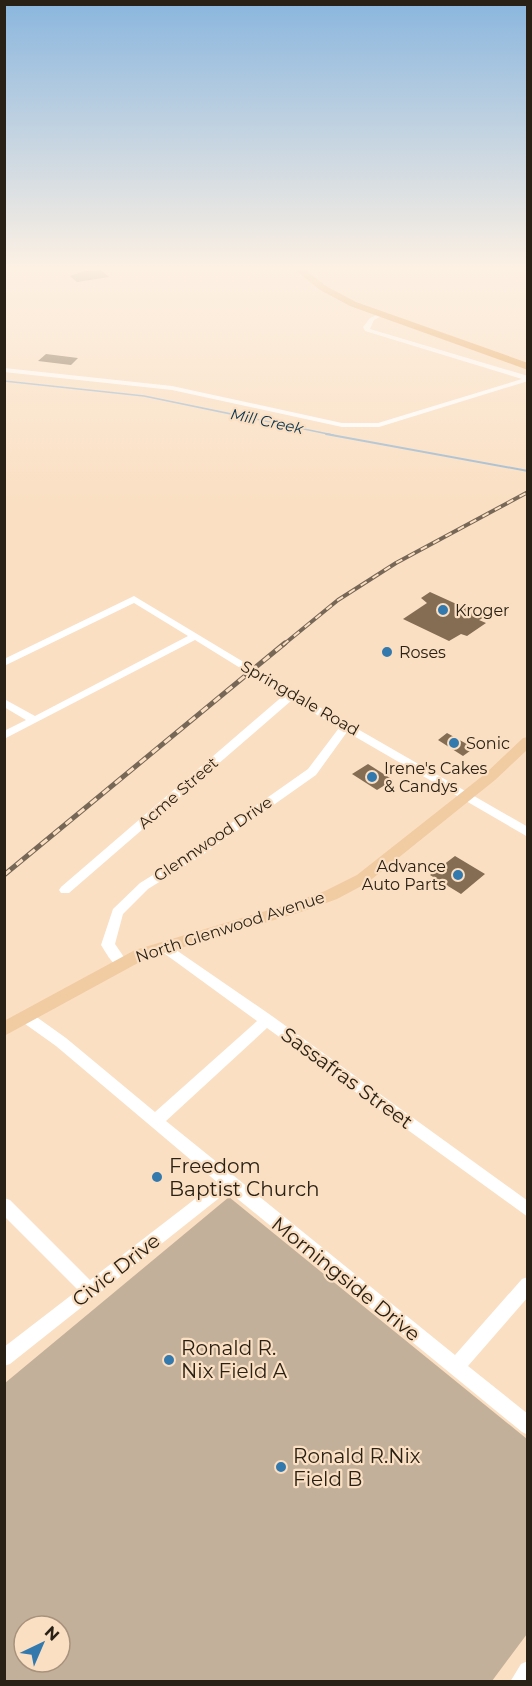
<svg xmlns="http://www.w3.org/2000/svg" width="532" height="1686" viewBox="0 0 532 1686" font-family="Montserrat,sans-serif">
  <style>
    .green { fill: #c3b09a; fill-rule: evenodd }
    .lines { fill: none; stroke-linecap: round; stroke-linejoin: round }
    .stream-far1 { stroke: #9eb9d0; stroke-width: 1.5 }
    .stream { stroke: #9eb9d0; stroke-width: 2 }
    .building { fill: #846d53 }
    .minor { fill: #fff; fill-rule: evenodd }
    .major { fill: #f1cba1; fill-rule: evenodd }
    .highway { fill: #e7a962; fill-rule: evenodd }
    .rail-far1-casing { stroke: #776756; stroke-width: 4 }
    .rail-casing { stroke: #776756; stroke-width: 5 }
    .rail-far1 { stroke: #fadfc2; stroke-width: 2; stroke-dasharray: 7; stroke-linecap: butt }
    .rail { stroke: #fadfc2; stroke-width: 3; stroke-dasharray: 8; stroke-linecap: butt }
    .poi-dot { fill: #3379ae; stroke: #fadfc2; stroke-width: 2 }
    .labels { text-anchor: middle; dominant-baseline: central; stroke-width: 4.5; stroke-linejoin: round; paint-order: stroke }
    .far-water-label { font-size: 15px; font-style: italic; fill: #00304f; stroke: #fadfc2 }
    .poi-label { font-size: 16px; fill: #2a2116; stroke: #fadfc2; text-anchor: start }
    .street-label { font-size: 16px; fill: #2a2116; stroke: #fadfc2 }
    .near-street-label { font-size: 20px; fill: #2a2116; stroke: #fadfc2 }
    .near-poi-label { font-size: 20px; fill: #2a2116; stroke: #fadfc2; text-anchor: start }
  </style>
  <rect width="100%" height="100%" fill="#fadfc2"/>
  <path class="green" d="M229 1197 527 1439V1634L492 1681H5V1383ZM24 1626H60V1662H24Z"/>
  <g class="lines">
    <path class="stream-far1" d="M4 381 144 396 333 435"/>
    <path class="stream" d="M326 434 528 471"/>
  </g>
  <path class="building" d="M101 270 109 277 77 282 70 276 84 271Z
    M46 354 78 358 71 365 38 361Z
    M430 592 485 617 479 620 486 623 467 636 461 634 449 641 403 619 427 603 421 598Z
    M447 733 474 748 463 756 438 740Z
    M368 764 393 780 377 790 352 774Z
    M455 856 485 874 461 894 430 875Z"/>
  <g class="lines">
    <path class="minor" d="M379 314 384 315 374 320 370 329 528 376V381L379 427H342L172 390 4 372V368L172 386 342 423H378L522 379 365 331 363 327 370 318Z
      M134 596 295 693 528 827V837L347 732 316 775 201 856 148 889 123 914 115 944 128 963 126 966C114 970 107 954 101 945L113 909 140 883 193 850 308 769 339 728 292 700 69 893H61L59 890 61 887 284 695 195 640 4 739V731L26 720 4 707V699L35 716 188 636 134 603 4 666V659Z
      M166 943 272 1016 528 1201V1217L267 1028 166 1121 455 1355 522 1279 528 1277V1297L468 1366 528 1414V1435L522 1432 228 1191 10 1364 4 1366V1347L78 1290 4 1216V1198L10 1200 90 1280 217 1182 56 1046 21 1021 19 1017 21 1013 26 1012 31 1013 66 1038 155 1112 257 1021 161 951 159 948 161 945Z
      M528 1661V1682H510L521 1664Z"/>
    <path class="major" d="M528 737V749L495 780 367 883 337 899 301 912 147 958 4 1036V1021L135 950 289 904 325 891 357 875 485 774 523 738Z"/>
    <path class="highway" d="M295 270H305L326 286 356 302 528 363V370L350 306 320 290Z"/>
    <defs>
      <path id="rail-far1" d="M283 645 338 600 396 563 528 492"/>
      <path id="rail" d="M4 875 285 643"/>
    </defs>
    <use href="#rail-far1" class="rail-far1-casing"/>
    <use href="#rail" class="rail-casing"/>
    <use href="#rail-far1" class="rail-far1"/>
    <use href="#rail" class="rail"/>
  </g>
  <linearGradient id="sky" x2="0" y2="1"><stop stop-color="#8ab6de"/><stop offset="0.53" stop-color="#fdf1e4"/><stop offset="1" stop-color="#fdf1e4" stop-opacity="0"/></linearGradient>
  <rect width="532" height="506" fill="url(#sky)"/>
  <g class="poi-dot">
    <circle cx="443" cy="610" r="6"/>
    <circle cx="387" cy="652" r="6"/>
    <circle cx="454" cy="743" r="6"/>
    <circle cx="372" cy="777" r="6"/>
    <circle cx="458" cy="875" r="6"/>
    <circle cx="157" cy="1177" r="6"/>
    <circle cx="169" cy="1360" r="6"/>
    <circle cx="281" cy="1467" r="6"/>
  </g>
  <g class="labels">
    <g class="far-water-label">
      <text transform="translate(267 421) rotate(12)">Mill Creek</text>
    </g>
    <g class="poi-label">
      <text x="455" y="610">Kroger</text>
      <text x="399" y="652">Roses</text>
      <text x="466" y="743">Sonic</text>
      <text x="384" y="768">Irene's Cakes<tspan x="384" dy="18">&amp; Candys</tspan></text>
      <text x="446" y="866" text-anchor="end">Advance<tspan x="446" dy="18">Auto Parts</tspan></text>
    </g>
    <g class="street-label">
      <text transform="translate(300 698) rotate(30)">Springdale Road</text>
      <text transform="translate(178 793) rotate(-41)">Acme Street</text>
      <text transform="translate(213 839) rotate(-34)">Glennwood Drive</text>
      <text transform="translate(230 927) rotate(-18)">North Glenwood Avenue</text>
    </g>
    <g class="near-street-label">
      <text transform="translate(347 1078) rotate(36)">Sassafras Street</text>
      <text transform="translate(116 1270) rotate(-38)">Civic Drive</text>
      <text transform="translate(346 1279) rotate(39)">Morningside Drive</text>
    </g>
    <g class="near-poi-label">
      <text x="169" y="1166">Freedom<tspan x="169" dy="23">Baptist Church</tspan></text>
      <text x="181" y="1348">Ronald R.<tspan x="181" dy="23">Nix Field A</tspan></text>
      <text x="293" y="1456">Ronald R.Nix<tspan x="293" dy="23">Field B</tspan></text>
    </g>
  </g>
  <rect width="532" height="1686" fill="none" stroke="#2a2116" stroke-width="12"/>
  <g transform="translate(42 1644) rotate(44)"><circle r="28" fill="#fadfc2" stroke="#a7937d" stroke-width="1.5"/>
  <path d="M0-4.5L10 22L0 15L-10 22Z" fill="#3379ae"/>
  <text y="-9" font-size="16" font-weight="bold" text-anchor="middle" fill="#2a2116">N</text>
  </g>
</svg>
